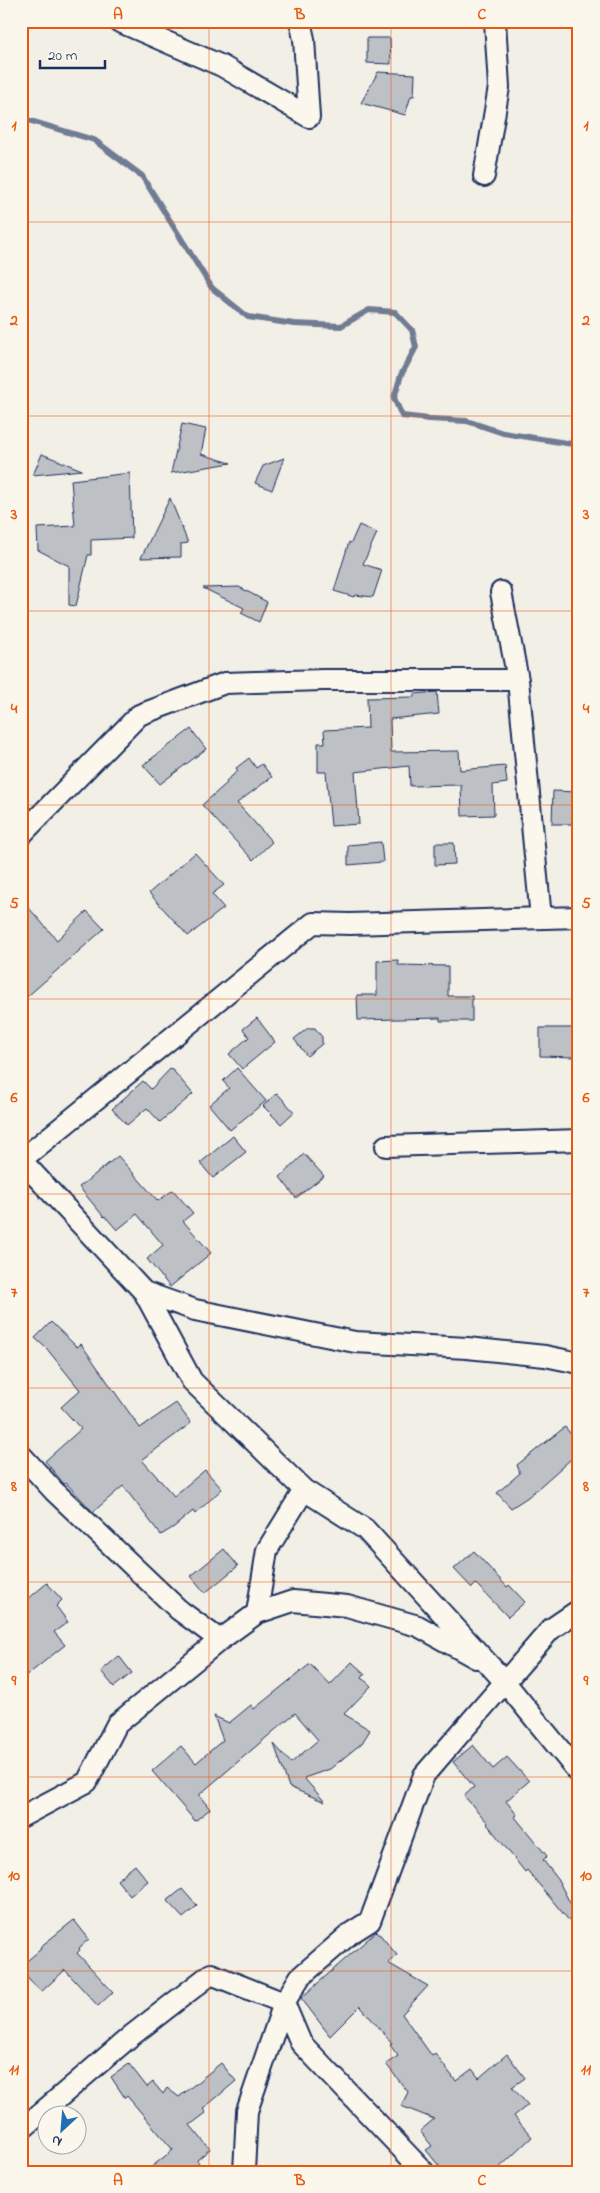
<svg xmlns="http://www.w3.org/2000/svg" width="600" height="2193" viewBox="0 0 600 2193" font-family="'Indie Flower',sans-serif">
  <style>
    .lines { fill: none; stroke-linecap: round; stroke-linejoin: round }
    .stream { stroke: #707b93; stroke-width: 6 }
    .building { fill: #bdc0c4; stroke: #1b2f5e }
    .minor-casing { stroke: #1b2f5e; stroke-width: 24 }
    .minor { stroke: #fbf7ec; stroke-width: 20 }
    .grid { fill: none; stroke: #e8590c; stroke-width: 1; stroke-opacity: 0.55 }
    .neatline { fill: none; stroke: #e8590c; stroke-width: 2 }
    .grid-label { font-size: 16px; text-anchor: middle; font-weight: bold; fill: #e8590c }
  </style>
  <rect width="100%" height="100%" fill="#f2efe6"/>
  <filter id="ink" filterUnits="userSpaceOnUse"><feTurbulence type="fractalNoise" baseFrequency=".02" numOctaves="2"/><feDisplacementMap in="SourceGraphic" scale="10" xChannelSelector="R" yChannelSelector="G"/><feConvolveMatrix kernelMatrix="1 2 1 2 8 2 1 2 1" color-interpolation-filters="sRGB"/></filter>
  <g filter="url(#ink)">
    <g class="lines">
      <path class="stream" d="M21 118 94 140 142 176 212 288 248 317 294 324 341 326 369 310 395 312 412 330 416 347 401 375 394 398 402 416 429 419 467 421 503 433 579 445"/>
    </g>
    <path class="building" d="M367 38H390L391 64 367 63Z
      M378 72 415 74 414 96H411L405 115 361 103Z
      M182 424 206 429 201 454 231 463 171 473Z
      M42 454 82 470 33 475Z
      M284 458 272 490 255 483 263 466Z
      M130 473 132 538 91 540V555H88L76 606 69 605V566L38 550 37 528 75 526 71 480Z
      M170 498 188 543 181 544V557L141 558Z
      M359 525 377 533 363 564 382 570 373 597 355 595 354 597 334 591 349 542 351 543Z
      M239 587 267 602 259 622 241 613 244 608 203 588Z
      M437 692 439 714 390 719 391 752 459 751 460 770 505 766 507 783 493 785 494 815 462 816 461 785 410 786 409 766 355 772 359 824 331 826 326 772H318V743H325L324 730 368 728 367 698 414 697V694Z
      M191 729 206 749 160 784 143 765Z
      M249 758 256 768 262 764 272 777 237 803 272 842 253 860 202 805 227 783 226 781 238 771 236 768Z
      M553 791 579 792V824H552Z
      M381 842 383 862 348 865V845Z
      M435 843H454L455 864 435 865Z
      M195 853 224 885 212 894 224 908 188 936 149 893Z
      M21 899 57 940 87 911 104 929 21 1002Z
      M398 960V965L448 966V996H472V1021H440V1018L358 1020 357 995H377V961Z
      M257 1018 275 1042 242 1069 229 1054 249 1037 243 1029Z
      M308 1028H315L322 1037V1044L307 1056 294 1039Z
      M540 1028H575V1057L540 1056Z
      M171 1068 193 1094 160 1122 147 1108 127 1125 112 1109 143 1081 151 1089Z
      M237 1068 266 1101 230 1130 209 1105 229 1088 223 1081Z
      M277 1093 294 1112 281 1124 263 1106Z
      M233 1136 246 1152 213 1178 200 1163Z
      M304 1154 324 1176 296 1198 280 1177Z
      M118 1156 158 1201 173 1190 193 1213 183 1221 211 1253 170 1287 147 1259 163 1245 137 1214 117 1230 105 1216 104 1217 79 1187Z
      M51 1322 77 1347 81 1344 140 1428 176 1403 191 1423 142 1460 174 1496 205 1470 222 1489 195 1514 193 1511 174 1527 161 1535 123 1486 93 1512 66 1483 64 1484 45 1461 81 1429 61 1407 80 1390 47 1349 35 1338Z
      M565 1427 579 1444V1452L528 1497 511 1508 497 1493 520 1473 517 1465Z
      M224 1549 238 1566 205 1593 191 1576Z
      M474 1551 507 1587 509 1585 525 1602 508 1617 476 1584 472 1588 454 1569Z
      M47 1583 62 1600 56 1606 68 1622 54 1632 65 1645 21 1680V1605Z
      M119 1656 132 1673 114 1687 101 1671Z
      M352 1662 365 1674 362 1678 371 1686 344 1714 370 1730 362 1743 330 1769 304 1778 325 1802 289 1787 274 1744 291 1763 318 1740 295 1713 199 1795 210 1809 195 1821 152 1771 181 1746 196 1763 223 1740 214 1716 229 1723 251 1705 254 1709 310 1664 330 1685Z
      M473 1745 493 1769 507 1757 529 1781 506 1801 517 1815 515 1817 547 1856 543 1860 557 1878 578 1918 571 1923 527 1870 525 1872 487 1824 488 1823 464 1796 474 1787 453 1762Z
      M135 1865 148 1881 130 1896 117 1880Z
      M182 1889 197 1906 183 1918 167 1901Z
      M74 1920 89 1939 79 1948 80 1950 77 1953 113 1992 98 2006 65 1970 41 1992 21 1970V1966L41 1949 40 1947Z
      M377 1931 397 1955 388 1963 428 1986 402 2014 432 2056 435 2054 456 2081 472 2069 479 2078 507 2054 525 2078 512 2087 528 2105 514 2116 532 2137 495 2172H444L426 2150 432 2146 420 2131 434 2119 401 2106 408 2092 386 2064 398 2056 390 2045 392 2043 360 2006 330 2036 301 1998Z
      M221 2063 236 2081 203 2109 206 2113 190 2125 210 2149 197 2160 199 2163 189 2172H145L173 2150 127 2096 125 2098 111 2077 129 2064 147 2087 153 2082 163 2094 167 2088 179 2097Z"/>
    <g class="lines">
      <defs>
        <path id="minor" d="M118 21 222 66 309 117
          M300 21 304 39 309 117
          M484 176 499 87 495 21
          M501 592 518 680 541 918
          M21 835 139 715 225 683 323 680H518
          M386 1146 579 1140
          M21 1160 144 1292 192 1381 304 1490 365 1529 504 1681 579 1773
          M21 1160 313 923 350 924 579 917
          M144 1292 195 1310 355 1342 467 1348 545 1356 579 1363
          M21 1455 54 1491 179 1610 220 1640
          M257 1613 267 1550 304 1490
          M21 1817 87 1782 117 1724 220 1640 257 1613 293 1601 347 1606 418 1626 476 1658
          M21 2130 131 2036 211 1974 284 2003 301 2043 424 2172
          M244 2172 247 2111 284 2003 300 1977 351 1933 370 1921 424 1775 551 1629 579 1610"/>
      </defs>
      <use href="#minor" class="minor-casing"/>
      <use href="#minor" class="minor"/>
    </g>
  </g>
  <path class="grid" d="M209 21V2172M391 21V2172M21 222H579M21 416H579M21 611H579M21 805H579M21 999H579M21 1194H579M21 1388H579M21 1582H579M21 1777H579M21 1971H579"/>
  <rect width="600" height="2193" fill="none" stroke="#fbf7ec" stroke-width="55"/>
  <g transform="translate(62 2130) rotate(206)"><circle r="24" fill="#fbf7ec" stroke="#a1a7b3"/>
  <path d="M0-4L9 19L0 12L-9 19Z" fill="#1f6fb2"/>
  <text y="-8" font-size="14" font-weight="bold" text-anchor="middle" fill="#1b2f5e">N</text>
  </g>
  <path d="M40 60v8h65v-8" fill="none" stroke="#1b2f5e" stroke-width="2.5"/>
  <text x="48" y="60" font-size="15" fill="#1b2f5e" stroke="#fbf7ec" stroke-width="4" paint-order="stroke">20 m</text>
  <rect x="28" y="28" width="544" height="2138" class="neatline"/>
  <g class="grid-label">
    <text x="118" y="19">A</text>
    <text x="300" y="19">B</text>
    <text x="482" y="19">C</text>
    <text x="14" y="130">1</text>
    <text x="586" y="130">1</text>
    <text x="14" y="325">2</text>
    <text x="586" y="325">2</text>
    <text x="14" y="519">3</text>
    <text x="586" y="519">3</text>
    <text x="14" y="713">4</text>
    <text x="586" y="713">4</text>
    <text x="14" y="908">5</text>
    <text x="586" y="908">5</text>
    <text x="14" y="1102">6</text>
    <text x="586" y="1102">6</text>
    <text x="14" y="1297">7</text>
    <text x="586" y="1297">7</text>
    <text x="14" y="1491">8</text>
    <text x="586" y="1491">8</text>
    <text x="14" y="1685">9</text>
    <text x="586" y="1685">9</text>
    <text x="14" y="1880">10</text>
    <text x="586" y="1880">10</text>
    <text x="14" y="2074">11</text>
    <text x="586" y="2074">11</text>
    <text x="118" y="2185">A</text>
    <text x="300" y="2185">B</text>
    <text x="482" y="2185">C</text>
  </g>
</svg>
